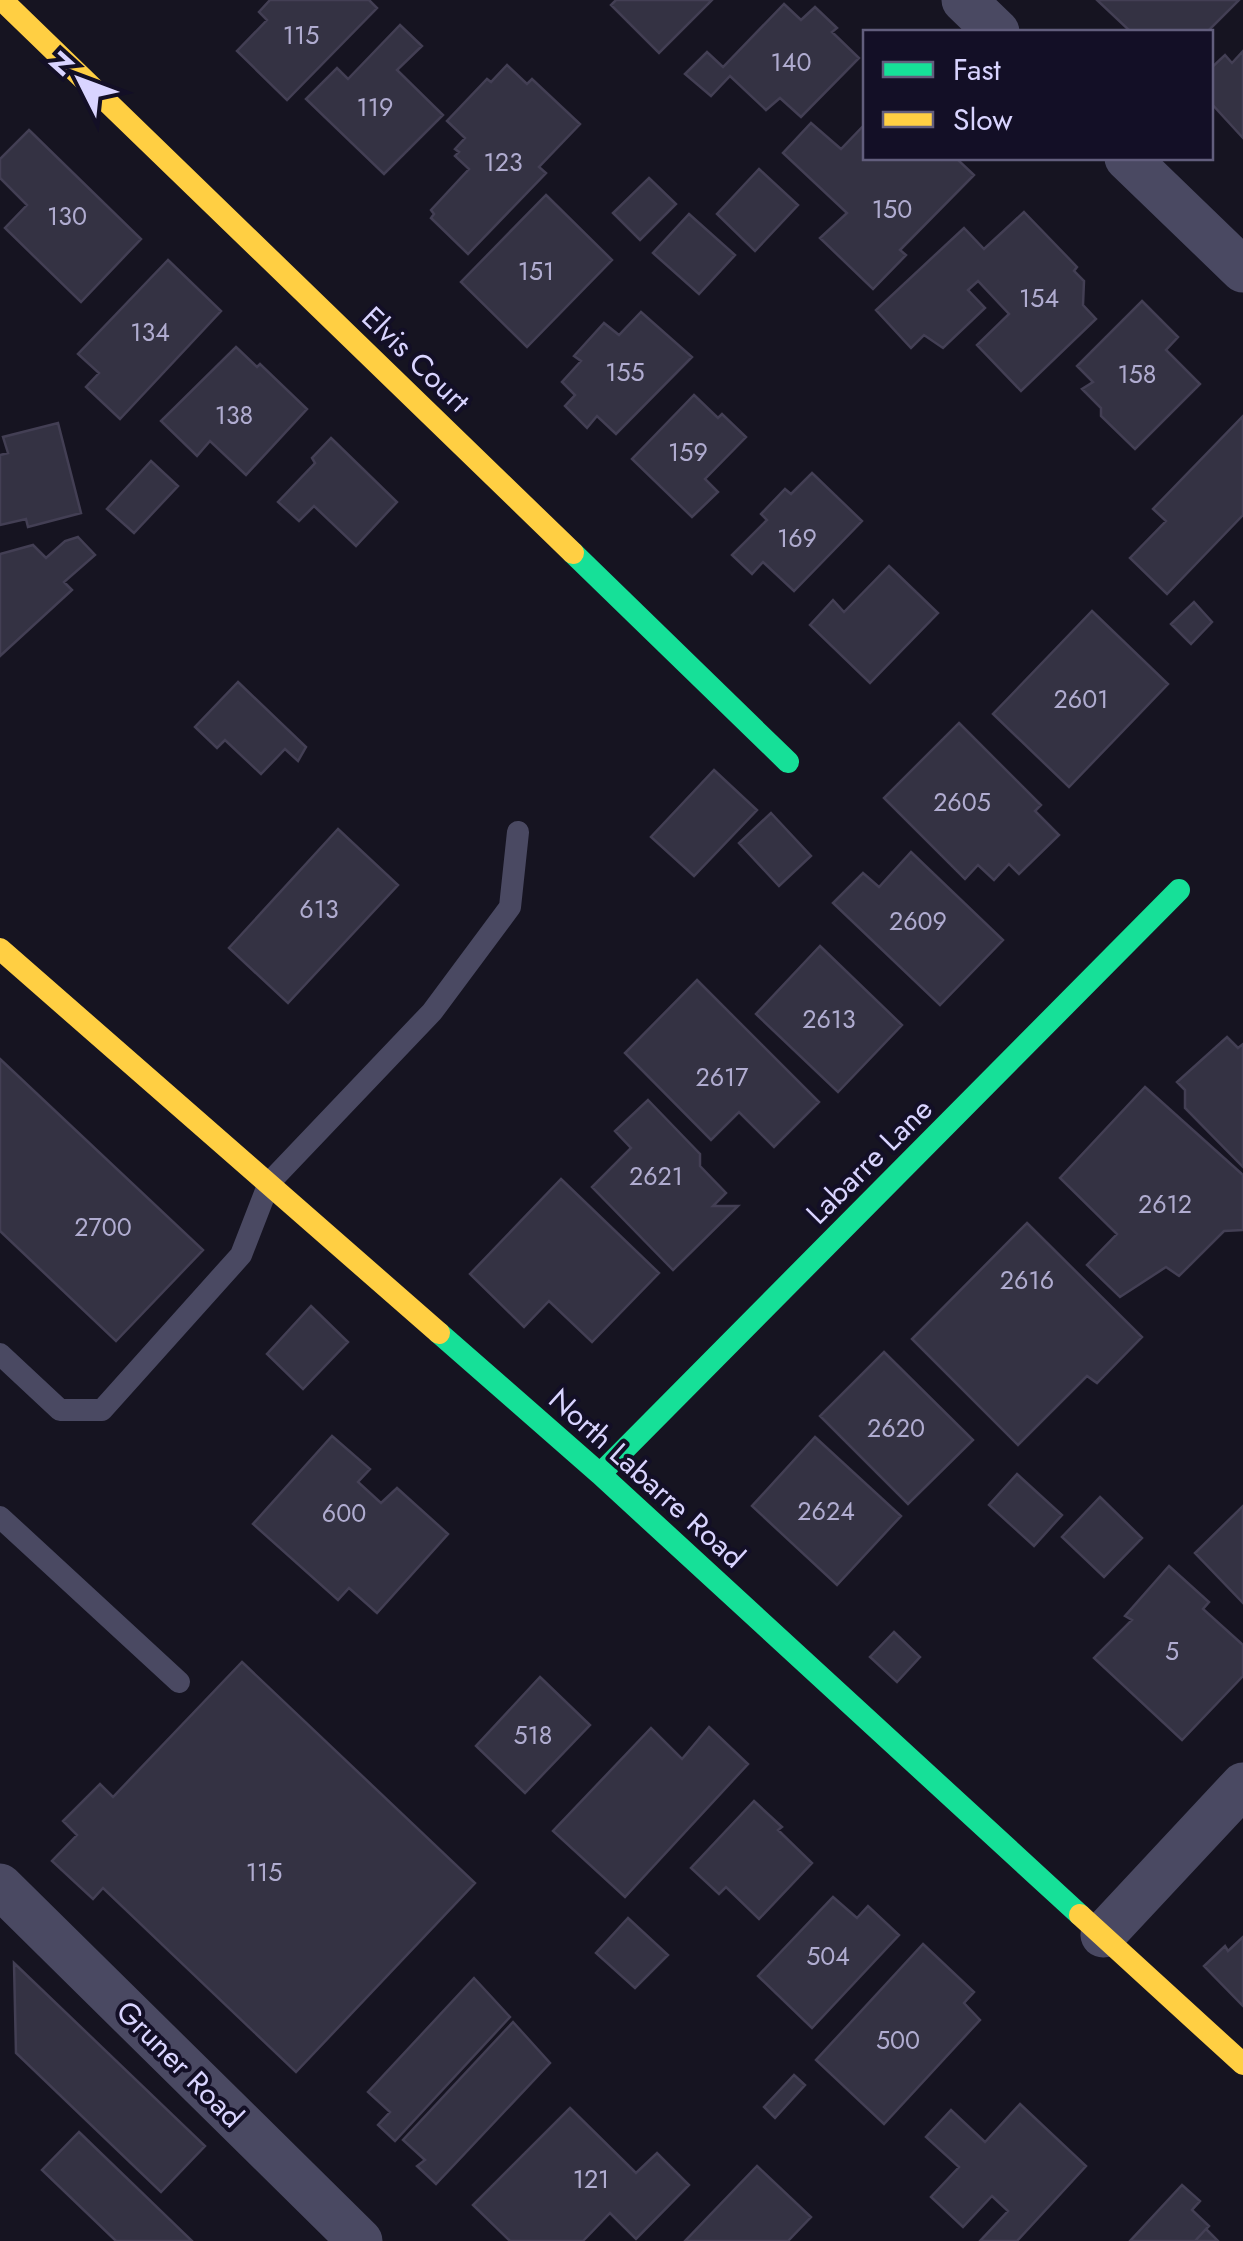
<svg xmlns="http://www.w3.org/2000/svg" width="1243" height="2241" viewBox="0 0 1243 2241" font-family="Jost,sans-serif">
  <style>
    .building { fill: #343243; stroke: #433f54; stroke-width: 2.5 }
    .lines { fill: none; stroke-linecap: round; stroke-linejoin: round }
    .lane { stroke: #4a4962; stroke-width: 22 }
    .street { stroke: #4a4962; stroke-width: 45 }
    .fast { stroke: #16e098; stroke-width: 22 }
    .slow { stroke: #ffcf43; stroke-width: 22 }
    .labels { text-anchor: middle; dominant-baseline: central; stroke-width: 8; stroke-linejoin: round; paint-order: stroke }
    .number-label { font-size: 25px; fill: #b0acd0 }
    .street-label { font-size: 30px; fill: #d9d4ff; stroke: #130f26 }
  </style>
  <rect width="100%" height="100%" fill="#161421"/>
  <path class="building" d="M270 0H369L377 8 287 100 237 51 267 20 259 12Z
    M616 0H712L659 53 611 5Z
    M1097 0H1239L1207 32H1131Z
    M784 4 801 20 815 7 837 28 832 32 859 58 801 117 780 98 766 110 730 76 711 96 685 74 707 52 723 67Z
    M400 25 422 46 397 70 443 115 384 174 306 99 337 68 348 79Z
    M1243 51V138L1210 102V69L1225 55 1232 63Z
    M507 65 527 84 532 79 580 124 539 167 546 173 468 254 431 218 434 214 431 210 469 169 455 156 459 152 455 149 465 138 447 121 487 79 491 82Z
    M811 123 841 149 866 123V158H940L942 160 956 158 974 175 900 250 906 255 873 289 820 238 847 213 783 153Z
    M29 130 141 239 81 302 5 228 27 205 0 178V159Z
    M759 169 798 205 755 251 717 214Z
    M649 178 676 204 640 240 613 213Z
    M546 195 612 260 527 347 461 282Z
    M1024 212 1077 267 1074 271 1084 281 1083 305 1096 319 1021 391 977 345 1009 314 978 281 968 290 985 308 943 348 924 335 911 348 876 310 964 228 984 249Z
    M689 214 735 255 699 294 653 253Z
    M168 260 221 311 120 419 86 387 99 373 78 354Z
    M1142 301 1178 337 1166 350 1200 384 1135 449 1101 416V408L1082 389 1093 382 1077 366Z
    M641 312 692 357 616 434 597 416 587 428 565 406 575 395 562 382 581 361 574 356 604 323 619 335Z
    M236 347 257 367 260 364 307 409 246 475 210 441 197 456 161 421Z
    M694 395 718 418 722 414 746 437 705 479 718 492 692 517 632 459Z
    M1243 416V515L1167 594 1130 558 1166 521 1153 509Z
    M58 423 81 513 28 527 26 519 0 525V455L8 453 3 437Z
    M331 438 397 502 356 546 314 506 299 521 278 502 315 463 312 458Z
    M151 461 178 486 134 533 107 509Z
    M812 473 862 521 794 591 763 562 752 574 732 555 767 520 761 514 785 489 791 494Z
    M78 537 95 555 64 582 72 590 0 656V554L33 545 46 558 65 541Z
    M889 566 938 613 870 683 810 625 833 600 844 612Z
    M1194 602 1212 622 1191 644 1171 624Z
    M1092 611 1168 684 1069 787 993 714Z
    M238 682 306 747 298 761 285 749 261 774 225 740 217 748 195 727Z
    M959 723 1041 805 1035 811 1059 835 1019 874 1009 864 994 880 978 865 965 879 884 798Z
    M714 770 757 810 694 876 651 837Z
    M771 813 811 856 779 886 739 843Z
    M338 829 398 885 288 1003 229 948Z
    M911 852 1003 940 940 1005 833 903 863 873 879 887Z
    M820 946 902 1025 838 1092 756 1014Z
    M697 980 819 1102 774 1147 739 1112 711 1140 625 1053Z
    M1227 1037 1238 1048 1243 1044V1167L1185 1108V1090L1177 1082Z
    M0 1059 203 1250 116 1341 0 1231Z
    M1145 1087 1243 1175V1230L1224 1231 1179 1276 1166 1267 1120 1297 1087 1265 1117 1234 1060 1178Z
    M648 1100 700 1154V1166L726 1193 713 1206H738L673 1270 592 1187 631 1148 615 1131Z
    M561 1179 659 1273 592 1342 549 1301 524 1327 470 1274Z
    M1027 1223 1142 1337 1097 1383 1087 1376 1018 1445 912 1339Z
    M311 1306 348 1342 303 1389 267 1354Z
    M884 1352 973 1440 908 1504 820 1416Z
    M332 1436 370 1469 358 1482 381 1503 397 1488 448 1534 377 1613 349 1588 338 1600 253 1524Z
    M815 1437 901 1516 837 1585 752 1506Z
    M1017 1474 1062 1515 1034 1546 989 1505Z
    M1100 1497 1142 1538 1104 1577 1062 1537Z
    M1243 1506V1603L1195 1553Z
    M1169 1566 1209 1602 1203 1609 1243 1645V1676L1182 1740 1094 1658 1132 1620 1125 1616Z
    M894 1632 920 1657 897 1682 870 1657Z
    M242 1662 475 1883 296 2072 103 1888 93 1899 52 1861 77 1835 63 1821 100 1784 113 1797Z
    M540 1677 590 1725 525 1793 476 1746Z
    M709 1727 748 1764 625 1897 553 1831 651 1728 682 1759Z
    M754 1801 782 1827 778 1830 812 1863 759 1919 726 1887 719 1894 691 1868Z
    M833 1897 857 1918 868 1906 899 1935 812 2028 758 1976Z
    M628 1918 668 1955 635 1988 596 1953Z
    M1243 1937V2006L1204 1966 1225 1946 1228 1951Z
    M923 1944 974 1992 964 2003 980 2020 884 2124 816 2060Z
    M14 1963 205 2146 161 2192 16 2053Z
    M474 1978 510 2017 395 2141 378 2125 390 2112 368 2092Z
    M513 2022 550 2063 436 2184 417 2166 425 2160 403 2140Z
    M794 2075 805 2085 775 2118 764 2107Z
    M1020 2104 1086 2166 1017 2241H980L1008 2211 992 2196 963 2227 931 2197 959 2167 926 2137 951 2110 985 2142Z
    M570 2108 636 2173 657 2153 689 2185 636 2239 610 2213 583 2241H510L473 2205Z
    M79 2132 192 2241H116L42 2170Z
    M757 2166 811 2217 788 2241H685Z
    M1182 2185 1200 2201 1192 2210 1209 2226 1206 2229 1195 2241H1130Z
    M1206 2229 1218 2241H1195Z"/>
  <g class="lines">
    <path class="lane" d="M0 1354 60 1410H102L241 1255 269 1183 432 1012 510 907 518 832
      M0 1517 179 1682"/>
    <path class="street" d="M964 0 997 32
      M1127 158 1243 270
      M0 1886 360 2241
      M1103 1935 1243 1785"/>
    <path class="fast" d="M573 553 788 762
      M439 1333 600 1474 1080 1915
      M600 1474 1179 890"/>
    <path class="slow" d="M2 0 573 553
      M0 949 439 1333
      M1080 1915 1243 2064"/>
  </g>
  <g class="labels">
    <g class="number-label">
      <text x="301" y="35">115</text>
      <text x="791" y="62">140</text>
      <text x="375" y="107">119</text>
      <text x="503" y="162">123</text>
      <text x="892" y="209">150</text>
      <text x="67" y="216">130</text>
      <text x="536" y="271">151</text>
      <text x="1039" y="298">154</text>
      <text x="150" y="332">134</text>
      <text x="625" y="372">155</text>
      <text x="1137" y="374">158</text>
      <text x="234" y="415">138</text>
      <text x="688" y="452">159</text>
      <text x="797" y="538">169</text>
      <text x="1081" y="699">2601</text>
      <text x="962" y="802">2605</text>
      <text x="319" y="909">613</text>
      <text x="918" y="921">2609</text>
      <text x="829" y="1019">2613</text>
      <text x="722" y="1077">2617</text>
      <text x="656" y="1176">2621</text>
      <text x="1165" y="1204">2612</text>
      <text x="103" y="1227">2700</text>
      <text x="1027" y="1280">2616</text>
      <text x="896" y="1428">2620</text>
      <text x="826" y="1511">2624</text>
      <text x="344" y="1513">600</text>
      <text x="1172" y="1651">5</text>
      <text x="533" y="1735">518</text>
      <text x="264" y="1872">115</text>
      <text x="828" y="1956">504</text>
      <text x="898" y="2040">500</text>
      <text x="591" y="2179">121</text>
    </g>
    <g class="street-label">
      <text transform="translate(416 359) rotate(44)">Elvis Court</text>
      <text transform="translate(869 1161) rotate(-45)">Labarre Lane</text>
      <text transform="translate(647 1478) rotate(42)">North Labarre Road</text>
      <text transform="translate(180 2064) rotate(45)">Gruner Road</text>
    </g>
  </g>
  <rect x="863" y="30" width="350" height="130" fill="#130f26" stroke="#625e7d" stroke-width="2.5"/>
  <rect x="883" y="62" width="50" height="15" fill="#16e098" stroke="#625e7d" stroke-width="2.5"/>
  <text x="953" y="80" font-size="30" fill="#d9d4ff">Fast</text>
  <rect x="883" y="112" width="50" height="15" fill="#ffcf43" stroke="#625e7d" stroke-width="2.5"/>
  <text x="953" y="130" font-size="30" fill="#d9d4ff">Slow</text>
  <g transform="translate(80 80) rotate(312)" stroke="#130f26" stroke-width="8" paint-order="stroke">
  <path d="M0-8L18 38L0 25L-18 38Z" fill="#d9d4ff"/>
  <text y="-15" font-size="28" font-weight="bold" text-anchor="middle" fill="#d9d4ff">N</text>
  </g>
</svg>
